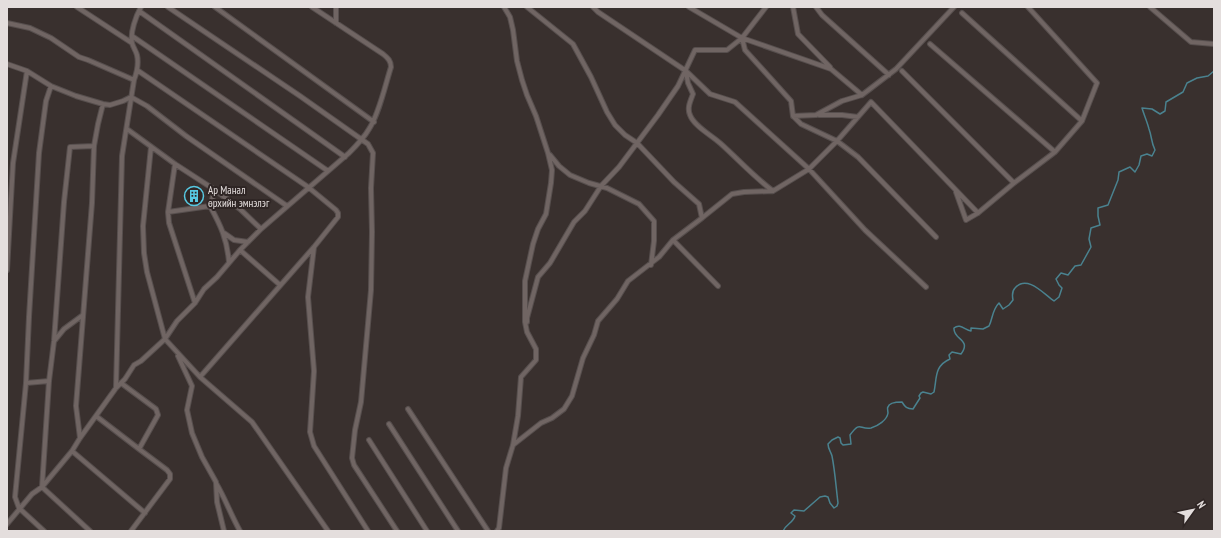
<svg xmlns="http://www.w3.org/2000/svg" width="1221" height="538" viewBox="0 0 1221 538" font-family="'PT Sans Narrow',sans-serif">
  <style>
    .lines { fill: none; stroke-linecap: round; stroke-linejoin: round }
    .stream { stroke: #4a828f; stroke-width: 1.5 }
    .street-casing { stroke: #574f4e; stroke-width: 6 }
    .street { stroke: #706563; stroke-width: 4 }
    .labels { text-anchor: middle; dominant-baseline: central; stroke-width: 4; stroke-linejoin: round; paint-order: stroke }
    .poi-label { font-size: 11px; fill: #e4dedd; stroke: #2f2625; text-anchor: start }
  </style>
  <rect width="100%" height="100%" fill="#39302e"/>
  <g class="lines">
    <path class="stream" d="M783 531C786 524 793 523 795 516L791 513 794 510 804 511 820 497 825 496 828 497 830 503 834 508 837 506 838 503C836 487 835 471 832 456 831 452 828 449 828 444L832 440 838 437 840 438 841 443 843 445 851 444 850 435C861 420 859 430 871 428 878 426 887 420 888 413 888 412 887 407 888 407 889 402 898 402 902 402 905 407 907 409 913 409L920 398 919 396 921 393 923 392 931 394 934 392C937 378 934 366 950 359L949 355 952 352 961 354C972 339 953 340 954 328 960 323 965 330 971 331V328L983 329 989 326C993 318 992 310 999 303L1003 309 1009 305 1013 300C1012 295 1012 291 1015 288 1027 274 1044 294 1054 301L1059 297 1062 288 1059 285 1056 279 1061 273 1068 275 1075 266 1081 265 1091 247 1089 239 1091 228 1100 225 1098 216V208L1108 205 1118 180 1119 172 1130 167 1135 172 1139 165 1141 156 1147 154 1152 156 1155 150C1151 142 1152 137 1149 129 1147 121 1144 115 1142 108L1152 109 1160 114 1165 111 1166 102 1183 92 1187 83 1197 78 1208 76 1214 71"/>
    <defs>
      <path id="street" d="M77 7 132 43
        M168 7 300 96 368 144 373 153 371 188 372 232 371 290 361 402 355 430 352 458 354 465 397 531
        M215 7 374 122
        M527 7 573 44 591 77 607 112 615 125 625 135 637 143 674 182 699 204 702 218
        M593 7 598 12 686 71 710 94 735 102 809 169 865 230 926 287
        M689 7 742 38 745 50 791 101 793 116 801 124 837 141 858 157 936 237
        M793 7 798 34 830 67
        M816 7 822 15 889 75
        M1150 7 1191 42 1214 44
        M139 11 345 157
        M962 13 1082 121
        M7 23 30 28 51 38 79 57 88 60 134 80
        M336 23V7
        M132 36 328 171
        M742 38 766 7
        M930 44 1055 152
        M7 64 27 71 51 86 76 96 103 104 110 105 123 101 131 97 147 106 186 136 287 206
        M137 70 308 187 336 210 338 213V217L314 247 200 377
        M902 71 1014 183
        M686 72 688 83 693 94C690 102 687 108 690 115 694 126 711 135 720 143 738 159 753 176 773 191
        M819 115H842L858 117
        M793 116 816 115 842 101 862 95 896 69 954 7
        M127 129 175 164 215 190 240 209 261 229
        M151 147 143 226 144 253 147 272 165 339 200 377 252 422 328 531
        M550 155 559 166 570 175 589 183 607 188 639 204 654 221V241L651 265
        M175 164 168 212 169 223 195 303
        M215 190 210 206C221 226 227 239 229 262
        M956 192 966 220 978 213 1014 183 1055 152 1082 121 1097 83 1028 7
        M168 212 210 206
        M224 233 234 240 248 242
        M673 240 718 286
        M314 247 308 297 314 371 310 432 314 446 368 531
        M240 250 280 285
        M7 270 13 163 27 71
        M527 322V318L538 277 550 263 574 222 585 211 601 186 619 167 658 115 678 86 695 50H727L742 38 831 69 862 95
        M55 340 64 329 83 315
        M178 356 192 386 187 410 192 433 202 457 216 482 217 502 224 531
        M26 383 49 381
        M121 383 156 409 158 415 139 449 167 470 170 474V479L131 531
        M116 388 122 156 134 80C137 72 139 64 137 55 136 51 133 47 132 43 130 32 136 16 141 7
        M408 409 488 531
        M96 416 139 449
        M389 424 458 531
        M80 438 76 406 92 203 94 146 98 124 103 104
        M369 440 427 531
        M513 445 541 423 552 418 564 409 572 396 583 358 594 335 598 321 617 299 628 281 659 257 673 240 702 218 732 194 744 192 773 191 809 169 837 141 871 102 978 213
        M72 451 145 513
        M216 483C225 498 231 515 240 531
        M7 524 32 494 42 487 72 451 80 438 116 388 125 379 134 365 141 361 165 339 177 321 195 303 204 289 217 277 240 250 261 229 349 153C356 146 364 138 369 129 379 114 385 86 391 67 391 61 388 58 383 54L312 7
        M44 531 19 508 15 497 26 383 29 317 39 153 46 101 51 86
        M90 531 42 487 49 381 54 341 64 202 70 147 94 146
        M497 531 499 528 506 468 513 445 518 416 521 377 536 360V349L527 332 525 322V281L533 244 538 229 546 214 551 183 552 170 548 153 536 116 527 95 522 80 517 61 513 30 510 17 504 7"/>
    </defs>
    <use href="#street" class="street-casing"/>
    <use href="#street" class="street"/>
  </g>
  <defs>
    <symbol id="building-ring" viewBox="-11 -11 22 22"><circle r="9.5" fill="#2f2625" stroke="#57c9e2" stroke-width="1.5"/><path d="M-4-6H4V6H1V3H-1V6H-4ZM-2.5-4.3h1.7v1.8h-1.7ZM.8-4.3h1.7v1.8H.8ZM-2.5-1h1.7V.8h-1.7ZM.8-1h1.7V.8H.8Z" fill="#57c9e2"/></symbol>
  </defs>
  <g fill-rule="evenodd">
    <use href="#building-ring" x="183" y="185" width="22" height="22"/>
  </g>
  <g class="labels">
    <g class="poi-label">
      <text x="208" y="190">Ар Манал<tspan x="208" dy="13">өрхийн эмнэлэг</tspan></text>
    </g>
  </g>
  <rect width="1221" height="538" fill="none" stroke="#e4dedd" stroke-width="16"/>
  <g transform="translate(1193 510) rotate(57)" stroke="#2f2625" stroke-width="3" paint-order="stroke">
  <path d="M0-3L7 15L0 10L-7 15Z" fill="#e4dedd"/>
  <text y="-6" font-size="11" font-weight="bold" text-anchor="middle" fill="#e4dedd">N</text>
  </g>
</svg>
